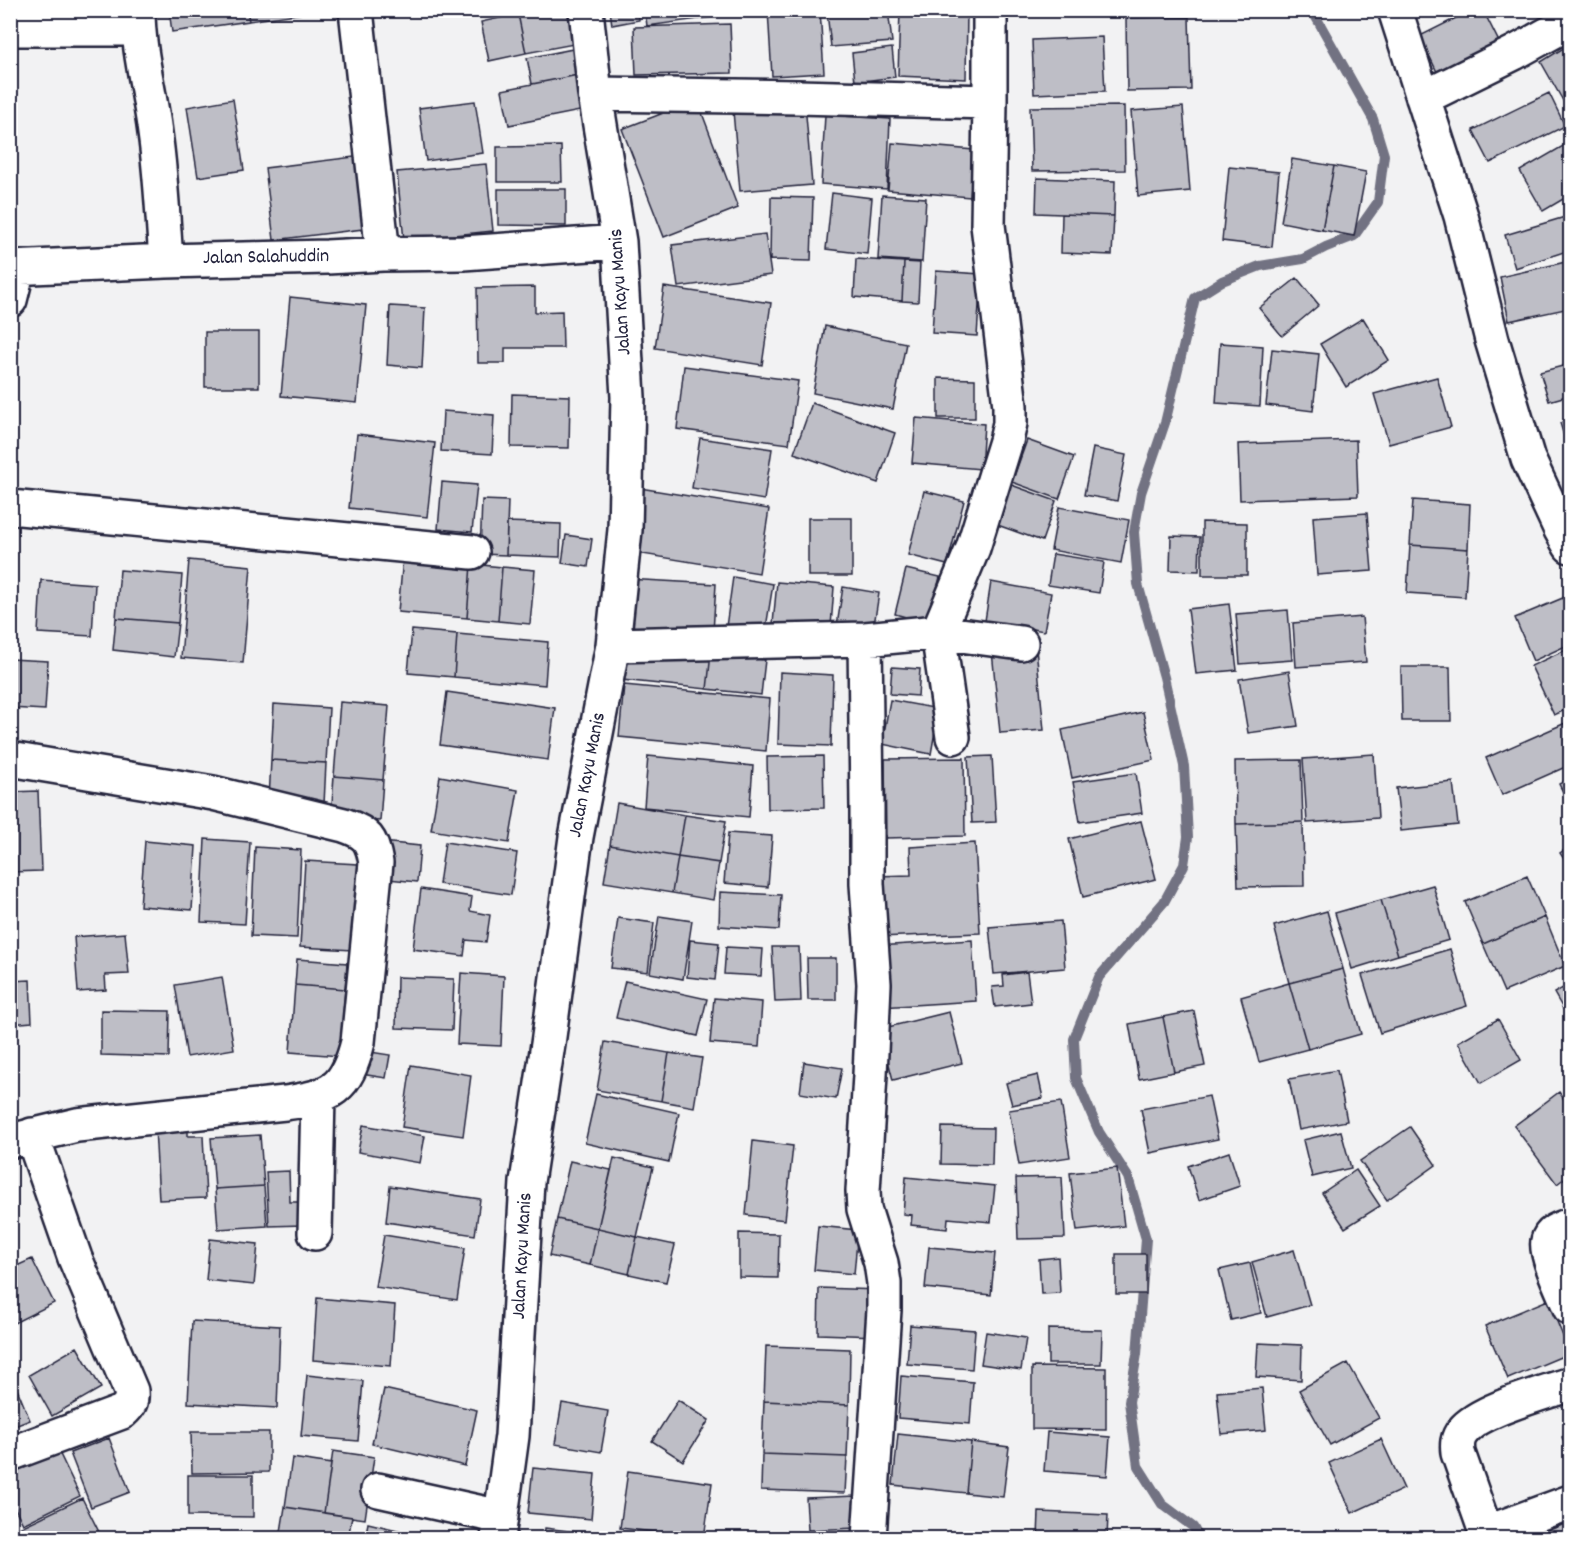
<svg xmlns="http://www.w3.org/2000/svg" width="1581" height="1549" viewBox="0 0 1581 1549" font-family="Dekko,sans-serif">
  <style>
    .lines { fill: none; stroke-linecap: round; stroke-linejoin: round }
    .stream { stroke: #727282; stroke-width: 10 }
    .building { fill: #bebec6; stroke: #22223b; stroke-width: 1.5 }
    .minor-casing { stroke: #22223b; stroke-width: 38 }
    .minor { stroke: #fff; stroke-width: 33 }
    .labels { text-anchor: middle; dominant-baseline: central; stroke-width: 4.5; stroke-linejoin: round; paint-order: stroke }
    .street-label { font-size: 20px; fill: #22223b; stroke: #fff }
  </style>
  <rect width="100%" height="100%" fill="#f2f2f3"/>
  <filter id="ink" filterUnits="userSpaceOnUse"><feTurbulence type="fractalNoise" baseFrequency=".0167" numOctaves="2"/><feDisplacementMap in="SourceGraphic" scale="12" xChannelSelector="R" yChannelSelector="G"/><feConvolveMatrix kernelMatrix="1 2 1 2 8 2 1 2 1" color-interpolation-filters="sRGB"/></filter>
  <g filter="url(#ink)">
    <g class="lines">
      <path class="stream" d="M1199 1538 1193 1527 1162 1504 1138 1466 1129 1402 1137 1354 1146 1239 1128 1177 1099 1132 1076 1078 1074 1039 1099 977 1164 902 1184 865 1188 837 1184 766 1164 677 1138 584 1134 532 1141 493 1165 423 1195 298 1222 281 1260 266 1303 259 1326 247 1354 236 1378 202 1384 155 1373 119 1312 10"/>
    </g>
    <path class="building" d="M169 10H247L249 21 172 32Z
      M247 10H324L249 21Z
      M534 10H567L574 44 526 53 518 14Z
      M610 10H638L639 20 612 25Z
      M645 10H743L744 13 647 26Z
      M768 10H820L824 73 772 76Z
      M839 10H888L892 42 831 47 827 12Z
      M900 10H967L966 79 898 76Z
      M1472 10H1483L1500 44 1438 74 1420 36Z
      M518 14 526 53 489 61 481 22Z
      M1189 17 1191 90 1127 91 1126 18Z
      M730 24 732 73 636 75 634 27Z
      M1102 37 1105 91 1034 94 1032 40Z
      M1570 44V113L1541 62Z
      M892 48 895 77 855 82 852 53Z
      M573 49 578 75 532 84 527 58Z
      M578 75 585 110 509 125 502 90Z
      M1549 93 1565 126 1490 163 1473 130Z
      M233 99 244 170 198 177 187 107Z
      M697 100 738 208 664 237 622 129Z
      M475 101 483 153 426 161 419 108Z
      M805 104 812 185 740 191 733 111Z
      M1124 106 1125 170 1032 171 1030 107Z
      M1183 107 1190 191 1138 196 1131 111Z
      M825 115 890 119 887 189 821 184Z
      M1570 142V195L1543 211 1520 171Z
      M892 143 974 150 970 197 888 190Z
      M561 146 562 182H497V147Z
      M362 156 371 228 274 240 265 168Z
      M1292 159 1334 166 1322 230 1281 222Z
      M486 164 493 231 404 240 397 172Z
      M1334 166 1366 172 1354 236 1322 230Z
      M1229 167 1279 172 1272 247 1222 241Z
      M1037 178 1115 181 1114 216 1036 213Z
      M498 189H566V226L498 225Z
      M832 193 872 198 867 254 826 249Z
      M882 195 926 198 922 262 878 259Z
      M771 197 813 198 811 261 770 260Z
      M1062 214 1114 216 1112 255 1061 253Z
      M1565 217 1570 235V250L1515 268 1505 235Z
      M765 234 771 275 678 287 672 245Z
      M856 259 904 262 902 301 854 297Z
      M1570 261V308L1509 321 1500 277Z
      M904 262 920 263 918 302 902 301Z
      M936 271 981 274 977 336 932 333Z
      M1297 278 1319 305 1282 336 1259 308Z
      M535 287V312L562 311 563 348H505V363H478L477 288Z
      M664 287 771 303 762 365 655 348Z
      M290 297 366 305 357 403 281 396Z
      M390 306 425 308 422 368 387 365Z
      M1363 318 1389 360 1346 387 1320 344Z
      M825 326 906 343 893 409 813 393Z
      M205 332H259V387H205Z
      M1220 343 1263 346 1260 406 1216 403Z
      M1272 349 1319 354 1313 411 1266 405Z
      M1570 364V395L1549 401 1540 372Z
      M684 366 798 381 789 444 677 429Z
      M1437 377 1451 427 1389 444 1374 394Z
      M938 378 975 379V418H938Z
      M512 394 570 396 569 448 511 447Z
      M812 403 895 433 878 483 794 453Z
      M443 411 494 415 492 454 441 451Z
      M916 418 984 424 981 469 912 463Z
      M1570 419V456L1560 423Z
      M357 434 435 443 427 517 349 508Z
      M700 438 772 449 764 500 692 488Z
      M1027 440 1074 457 1059 499 1012 482Z
      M1356 440 1358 496 1240 500 1238 444Z
      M1093 448 1126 455 1117 501 1084 495Z
      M442 482 477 485 472 532 438 529Z
      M1006 483 1056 501 1042 541 992 523Z
      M640 488 769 509 759 573 630 552Z
      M924 491 964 501 947 565 908 555Z
      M482 500 508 501 506 555 480 554Z
      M1413 500 1470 504 1468 549 1410 545Z
      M1059 507 1129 520 1121 563 1051 550Z
      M1367 513 1372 571 1317 575 1313 517Z
      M808 518H852V576H808Z
      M507 522 561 524 560 557 506 555Z
      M1202 522 1247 523V575H1202Z
      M566 535 592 539 588 567 562 563Z
      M1171 536 1200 537 1199 571 1170 570Z
      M1410 545 1468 549 1465 597 1407 593Z
      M1053 554 1104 562 1099 593 1048 585Z
      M403 558 471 564 467 618 398 612Z
      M189 560 251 566 243 663 181 658Z
      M471 564 502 567 498 621 467 618Z
      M502 567 535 570 530 624 498 621Z
      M906 569 940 577 928 623 895 614Z
      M120 570 182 575 178 623 116 618Z
      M733 577 773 584 764 640 725 634Z
      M626 579 716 584 713 632 623 626Z
      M41 580 95 584 92 636 38 633Z
      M777 582 834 587 830 639 772 634Z
      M991 582 1051 593 1044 631 985 621Z
      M843 587 879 593 872 638 836 632Z
      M1570 595V644L1533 661 1515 618Z
      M1229 604 1237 670 1196 674 1188 609Z
      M1288 610 1292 660 1240 664 1236 614Z
      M1362 617 1366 662 1296 667 1293 623Z
      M116 618 178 623 174 657 113 650Z
      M412 630 457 634 454 677 408 673Z
      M457 634 548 642 545 685 454 677Z
      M626 645 711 654 707 689 622 680Z
      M1036 648 1044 730 1000 733 992 651Z
      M1570 648V708L1554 715 1531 666Z
      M711 654 765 660 761 695 707 689Z
      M10 659 48 661 45 710 10 708Z
      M892 667 920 669 918 696 890 694Z
      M1401 667H1450L1451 721H1402Z
      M1289 671 1298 726 1248 733 1239 679Z
      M780 672 833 675 831 746 778 744Z
      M624 685 770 699 766 751 619 737Z
      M447 692 555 708 548 760 440 745Z
      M890 700 939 709 931 754 882 744Z
      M340 702 389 706 383 780 334 776Z
      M274 704 329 708 326 763 271 760Z
      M1143 712 1154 760 1072 778 1062 730Z
      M1570 721V765L1502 795 1486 758Z
      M1374 754 1378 818 1307 823 1303 759Z
      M648 756 753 766 749 817 644 807Z
      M823 756 824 808 768 809 767 757Z
      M992 756 996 822 972 823 968 757Z
      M964 758 965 836 886 838 885 759Z
      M271 760 326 763 324 804 269 800Z
      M1301 760 1303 822 1236 824 1235 761Z
      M1136 773 1142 813 1080 822 1073 782Z
      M334 776 383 780 380 821 331 817Z
      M440 776 518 790 509 843 431 830Z
      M1570 778V806L1559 784Z
      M1453 782 1458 825 1401 831 1396 788Z
      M38 791 41 871 10 872V792Z
      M617 803 685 815 678 857 610 845Z
      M685 815 726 821 719 863 678 857Z
      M1141 821 1156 879 1083 897 1069 839Z
      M1303 822 1304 886 1238 887 1236 824Z
      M728 833 772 836 768 887 724 883Z
      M205 839 250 842 245 924 201 922Z
      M145 841 196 846 192 910 140 906Z
      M382 842 420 846 417 882 379 878Z
      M445 842 517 853 511 895 439 884Z
      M975 843 980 933 878 937 875 876 911 875 910 847Z
      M610 845 678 857 672 893 604 882Z
      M1570 846V868L1560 853Z
      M255 847 301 850 297 938 251 936Z
      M678 857 719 863 713 900 672 893Z
      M305 861 358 864 353 950 300 947Z
      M1527 876 1545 917 1483 944 1465 902Z
      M1433 885 1449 940 1398 955 1381 900Z
      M421 889 472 897 470 911 490 915 486 942 466 940 464 956 413 949Z
      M720 892 781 895 779 930 719 926Z
      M1381 900 1398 955 1352 969 1335 913Z
      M1327 911 1343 969 1289 983 1274 926Z
      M659 916 692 921 683 979 650 973Z
      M1545 917 1565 966 1504 992 1483 944Z
      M618 918 654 923 648 972 611 968Z
      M1061 921 1065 968 994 974 989 927Z
      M125 933 129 974 105 975 106 990 78 992 74 937Z
      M690 940 719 943 715 980 687 977Z
      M972 940 976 1001 881 1007 877 946Z
      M726 947 763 949 761 976 724 974Z
      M772 947H799L801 1001 775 1002Z
      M1450 949 1467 1006 1380 1033 1362 975Z
      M807 958H836V1000H808Z
      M297 959 347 963 345 989 295 985Z
      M1343 969 1361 1034 1308 1049 1289 983Z
      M1027 972 1031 1003 995 1007 992 987 1004 986 1003 975Z
      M461 973 504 976 501 1046 457 1044Z
      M222 977 234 1049 187 1057 175 985Z
      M397 977 454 979 452 1030 396 1028Z
      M30 980 32 1022 10 1024V981Z
      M625 981 707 999 698 1036 616 1018Z
      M1289 983 1308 1049 1259 1062 1241 997Z
      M1570 984V1021L1554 993Z
      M295 985 345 989 340 1056 290 1052Z
      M714 998 762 1002 759 1047 710 1043Z
      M101 1010 170 1011 169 1057 101 1055Z
      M1194 1011 1205 1066 1174 1072 1163 1017Z
      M949 1012 962 1063 893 1080 880 1029Z
      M1163 1017 1174 1072 1139 1079 1129 1024Z
      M1498 1019 1521 1060 1481 1083 1458 1042Z
      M605 1042 669 1053 661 1101 597 1090Z
      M364 1051 390 1055 386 1078 361 1074Z
      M669 1053 702 1058 694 1107 661 1101Z
      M804 1062 842 1068 836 1099 800 1093Z
      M411 1065 471 1075 463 1136 402 1127Z
      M1337 1070 1347 1121 1299 1130 1289 1079Z
      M1038 1075 1043 1098 1012 1105 1006 1083Z
      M1559 1092 1570 1108V1174L1557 1184 1514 1126Z
      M596 1094 679 1113 669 1162 585 1143Z
      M1209 1096 1218 1139 1150 1153 1141 1109Z
      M1061 1102 1070 1157 1019 1165 1009 1110Z
      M363 1125 425 1136 420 1163 358 1152Z
      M188 1127V1136H203L206 1198 159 1200 155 1128Z
      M942 1127 993 1128 992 1165 941 1164Z
      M1410 1127 1436 1165 1387 1200 1360 1161Z
      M1341 1131 1351 1168 1312 1177 1303 1140Z
      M260 1135 264 1186 215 1189 211 1138Z
      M753 1141 793 1146 785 1220 746 1215Z
      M1229 1152 1240 1186 1199 1200 1188 1166Z
      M614 1158 653 1167 637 1237 598 1228Z
      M570 1161 611 1170 598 1228 557 1219Z
      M1117 1168 1124 1226 1077 1231 1070 1173Z
      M1356 1170 1380 1206 1345 1228 1322 1193Z
      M289 1171 290 1202H302L303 1225 269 1226 266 1172Z
      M906 1177 995 1186 991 1222 948 1218 947 1229 911 1225 912 1215 903 1214Z
      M1062 1177 1065 1238 1018 1239 1016 1178Z
      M264 1186 267 1226 218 1229 215 1189Z
      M390 1186 480 1199 475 1235 386 1222Z
      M557 1219 598 1228 590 1265 549 1256Z
      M818 1226 858 1230 854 1274 814 1270Z
      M598 1228 637 1237 629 1274 590 1265Z
      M739 1233 779 1234 778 1278 739 1277Z
      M384 1235 465 1248 457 1300 375 1287Z
      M637 1237 675 1245 666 1282 629 1274Z
      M210 1239 258 1244 254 1285 206 1280Z
      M929 1247 995 1253 991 1295 925 1288Z
      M1294 1250 1310 1305 1267 1317 1252 1262Z
      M1116 1254H1146V1294H1116Z
      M1058 1257 1060 1293 1041 1294 1039 1259Z
      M32 1259 54 1303 12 1324 10 1320V1269Z
      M1250 1263 1261 1313 1231 1320 1219 1270Z
      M819 1288 880 1290 878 1336 818 1334Z
      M317 1298 395 1305 391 1366 313 1360Z
      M1548 1300 1570 1353 1508 1379 1485 1326Z
      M192 1321 280 1326 277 1408 188 1403Z
      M910 1325 975 1330 972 1369 907 1364Z
      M1048 1329 1102 1330 1101 1364H1048Z
      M986 1332 1026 1338 1021 1370 981 1364Z
      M1258 1343 1302 1345 1301 1380 1256 1377Z
      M766 1346 850 1349 849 1405 764 1401Z
      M77 1347 101 1388 52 1416 29 1375Z
      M1348 1363 1379 1418 1330 1445 1299 1390Z
      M1032 1367 1106 1368V1430L1032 1429Z
      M307 1375 363 1381 358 1441 301 1436Z
      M901 1376 973 1382 970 1424 898 1418Z
      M15 1384 30 1420 10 1428V1386Z
      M1262 1388 1266 1430 1221 1434 1217 1392Z
      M384 1389 477 1410 465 1466 372 1444Z
      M678 1400 709 1420 683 1461 652 1441Z
      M764 1401 849 1405 847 1457 762 1454Z
      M562 1403 608 1411 601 1452 555 1444Z
      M191 1432H269V1472L192 1473Z
      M1047 1432 1110 1437 1107 1476 1044 1471Z
      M898 1434 971 1442 966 1493 893 1485Z
      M1570 1434V1459L1562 1437Z
      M109 1438 130 1492 91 1507 70 1453Z
      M1381 1439 1404 1489 1352 1513 1329 1463Z
      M971 1442 1009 1447 1003 1497 966 1493Z
      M56 1446 80 1496 23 1524 10 1498V1468Z
      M333 1451 374 1457 365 1519 324 1513Z
      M762 1454 847 1457 845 1493 761 1490Z
      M292 1458 331 1464 324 1513 285 1507Z
      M533 1468 595 1474 591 1519 528 1513Z
      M628 1471 712 1483 704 1538 620 1528Z
      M188 1475H253V1517L188 1516Z
      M856 1496 858 1528 808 1530 806 1498Z
      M82 1498 102 1538H24L19 1528Z
      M285 1507 352 1517 348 1538H280Z
      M1039 1512 1108 1515 1107 1538H1038Z
      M1570 1522V1538H1529Z
      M368 1523 406 1532 404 1538H365Z
      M545 1528 591 1534 590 1538H544Z
      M406 1532 435 1538H404Z"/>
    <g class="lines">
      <defs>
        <path id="minor" d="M138 10C138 52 150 92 155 133 161 175 163 218 166 261L327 257 383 254 463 253 619 242
          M356 10 383 254
          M1395 10 1461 216 1492 340 1528 459 1561 530 1570 546
          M10 29H138
          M595 94 798 97 990 102V10
          M1423 98 1514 53 1570 22
          M10 268 166 261
          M10 300 18 268
          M10 507 472 552
          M865 639 867 807V884L874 984 870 1075 863 1191 864 1209 881 1263 884 1283V1310L869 1538
          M613 645 865 639 938 632 973 548 1006 441 1010 423V406L988 225 990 102
          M953 737 938 632 1021 643
          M10 759 213 793 344 825C367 833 372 839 376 863L358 1042C346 1090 332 1096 285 1103L77 1125 10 1141
          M1570 1225C1562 1228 1550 1231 1548 1241 1544 1253 1565 1295 1570 1308
          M315 1233 318 1096
          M10 1454 122 1412C130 1405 132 1401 131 1391L75 1258 32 1135
          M378 1490 501 1517
          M1486 1533 1570 1502
          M498 1538 512 1436 527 1182 548 1044 576 837 613 645 625 530 628 397 619 242 595 94 586 10
          M1488 1538 1458 1453C1457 1445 1457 1438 1463 1431 1479 1410 1544 1393 1570 1384"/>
      </defs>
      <use href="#minor" class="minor-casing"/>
      <use href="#minor" class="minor"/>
    </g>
  </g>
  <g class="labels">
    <g class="street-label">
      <text transform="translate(266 258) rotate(-1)">Jalan Salahuddin</text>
      <text transform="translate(621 292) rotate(-94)">Jalan Kayu Manis</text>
      <text transform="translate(588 775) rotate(-79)">Jalan Kayu Manis</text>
      <text transform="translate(523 1256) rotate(-87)">Jalan Kayu Manis</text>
    </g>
  </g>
  <rect width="1581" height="1549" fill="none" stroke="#fff" stroke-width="36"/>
  <rect x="18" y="18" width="1545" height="1513" fill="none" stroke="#22223b" stroke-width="2" filter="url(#ink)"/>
</svg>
